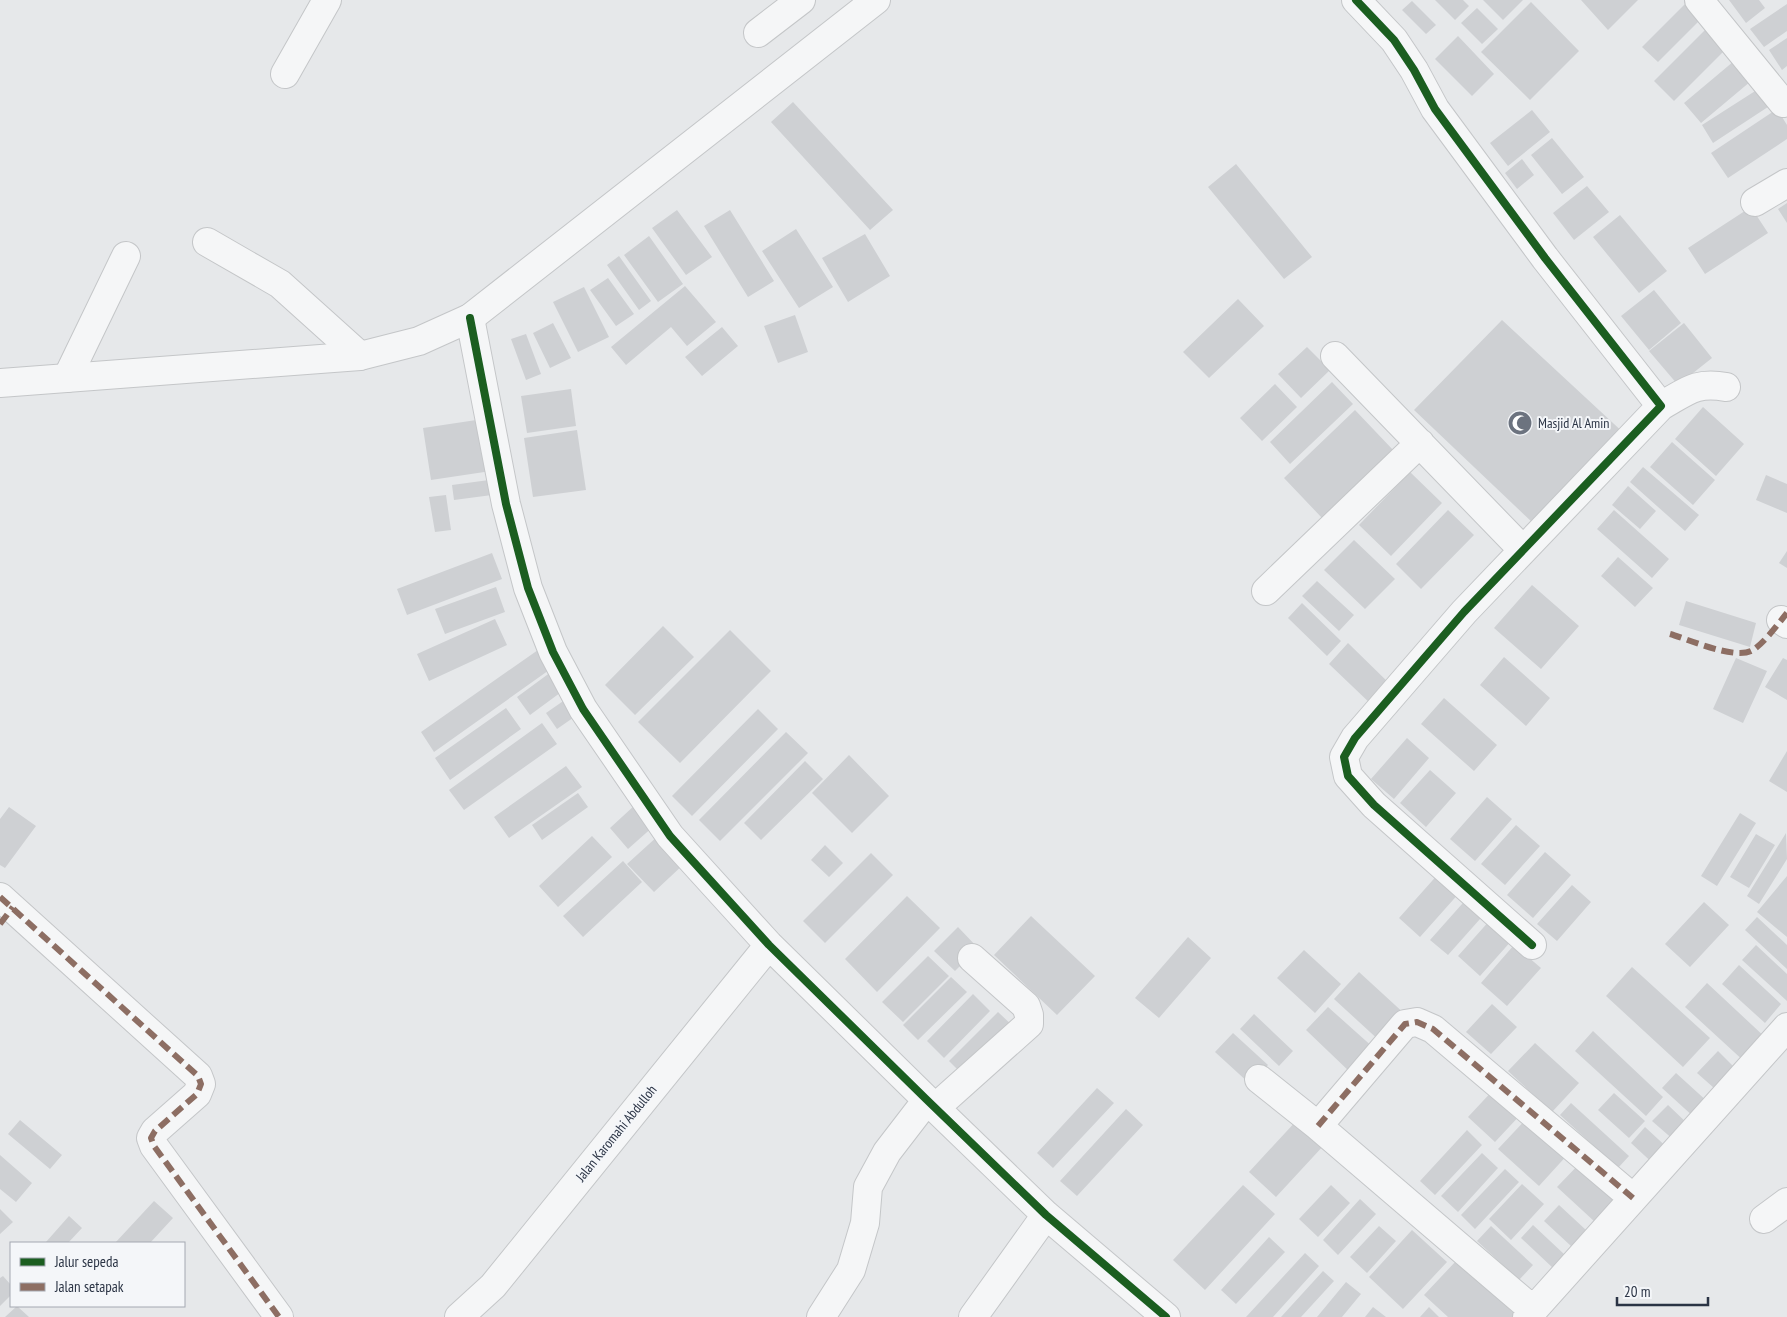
<svg xmlns="http://www.w3.org/2000/svg" width="1787" height="1317" viewBox="0 0 1787 1317" font-family="'PT Sans Narrow',sans-serif">
  <style>
    .building { fill: #ced0d3 }
    .lines { fill: none; stroke-linecap: round; stroke-linejoin: round }
    .minor-casing { stroke: #c4c6c8; stroke-width: 30 }
    .tertiary-casing { stroke: #c4c6c8; stroke-width: 30 }
    .minor { stroke: #f5f6f7; stroke-width: 28 }
    .tertiary { stroke: #f5f6f7; stroke-width: 28 }
    .quiet { stroke: #8d6e63; stroke-width: 6; stroke-dasharray: 12 6; stroke-linecap: butt }
    .cycleway-casing { stroke: #f4f6f9; stroke-width: 11 }
    .cycleway { stroke: #1b5e20; stroke-width: 8 }
    .labels { text-anchor: middle; dominant-baseline: central; stroke-width: 4; stroke-linejoin: round; paint-order: stroke }
    .poi-label { font-size: 14px; fill: #2b3445; stroke: #f4f6f9; text-anchor: start }
    .street-label { font-size: 14px; fill: #2b3445; stroke: #f4f6f9 }
  </style>
  <rect width="100%" height="100%" fill="#e6e8ea"/>
  <path class="building" d="M1435 0H1463L1469 6 1455 20Z
    M1483 0H1523L1503 20Z
    M1581 0H1638L1608 30Z
    M1689 0 1705 15 1658 62 1642 47Z
    M1729 0H1759L1765 8 1746 23Z
    M1412 1 1436 25 1426 34 1402 10Z
    M1531 2 1579 51 1530 100 1481 52Z
    M1787 4V31L1764 47 1750 29Z
    M1477 8 1498 29 1482 44 1461 23Z
    M1710 25 1730 45 1674 101 1654 81Z
    M1458 36 1494 74 1472 96 1435 59Z
    M1787 38V66L1782 70 1769 50Z
    M1740 56 1757 76 1701 123 1684 103Z
    M1763 86 1774 103 1713 143 1702 125Z
    M793 102 893 210 870 230 771 122Z
    M1777 109 1787 125V139L1728 178 1711 153Z
    M1532 110 1550 132 1508 166 1490 143Z
    M1552 138 1584 177 1562 194 1531 155Z
    M1522 159 1534 175 1517 189 1505 173Z
    M1236 164 1312 257 1284 279 1208 187Z
    M1587 186 1609 212 1574 240 1553 213Z
    M1787 203V223L1778 209Z
    M1751 207 1768 233 1705 274 1688 248Z
    M677 210 712 257 686 275 652 228Z
    M730 210 774 281 748 297 704 226Z
    M1620 215 1667 271 1639 293 1593 237Z
    M796 229 833 287 799 308 762 251Z
    M865 234 890 276 848 302 822 258Z
    M649 236 683 284 658 302 624 255Z
    M619 256 651 301 639 310 607 265Z
    M608 278 634 314 616 326 590 290Z
    M685 286 716 322 687 346 671 327 626 365 611 347Z
    M584 287 609 337 578 352 553 302Z
    M1654 290 1681 323 1649 350 1621 316Z
    M1238 299 1264 326 1209 378 1183 352Z
    M795 315 808 352 778 363 764 326Z
    M1502 320 1627 436 1534 524 1414 410Z
    M553 323 571 358 550 368 533 333Z
    M1684 323 1712 358 1678 385 1649 351Z
    M722 327 738 346 702 376 685 357Z
    M526 334 541 374 526 380 511 339Z
    M1307 347 1330 370 1301 398 1278 374Z
    M1332 382 1353 404 1290 464 1270 442Z
    M1275 384 1297 407 1262 441 1240 418Z
    M571 389 576 426 527 433 521 396Z
    M1703 407 1744 444 1716 476 1675 439Z
    M1355 410 1394 451 1323 519 1284 478Z
    M483 419 491 471 431 480 423 428Z
    M577 430 586 490 533 497 524 438Z
    M1672 442 1715 480 1693 505 1650 467Z
    M1643 467 1699 515 1685 531 1630 482Z
    M1410 472 1442 503 1391 556 1359 525Z
    M1766 475 1787 484V513L1756 500Z
    M489 480 492 495 454 500 452 485Z
    M1628 486 1656 511 1640 529 1612 505Z
    M446 495 451 530 435 532 429 497Z
    M1448 510 1474 535 1421 589 1396 564Z
    M1614 510 1669 559 1652 578 1597 529Z
    M1354 540 1395 579 1365 609 1324 570Z
    M1787 551V568L1779 563Z
    M492 553 502 579 407 615 397 589Z
    M1618 557 1653 588 1635 607 1601 576Z
    M1317 581 1354 615 1339 631 1302 596Z
    M1532 585 1579 626 1541 669 1494 628Z
    M496 587 505 612 445 634 435 609Z
    M1686 601 1756 623 1750 647 1679 625Z
    M1302 603 1341 641 1327 656 1288 618Z
    M495 619 507 645 429 681 417 654Z
    M663 626 694 657 635 715 605 685Z
    M730 630 771 671 680 763 638 722Z
    M1348 643 1393 687 1374 707 1329 664Z
    M538 650 552 668 434 752 421 732Z
    M1504 657 1550 698 1526 726 1480 685Z
    M1736 658 1767 671 1743 723 1713 709Z
    M1783 658 1787 660V700L1765 687Z
    M551 672 564 690 530 715 517 697Z
    M569 697 580 713 557 729 546 713Z
    M1444 698 1497 745 1474 771 1421 724Z
    M506 708 521 729 450 780 435 758Z
    M758 709 778 729 692 816 672 796Z
    M542 723 557 744 464 810 449 790Z
    M786 732 808 753 720 841 699 820Z
    M1407 738 1429 758 1394 799 1371 779Z
    M1787 751V792L1769 781Z
    M849 755 889 796 852 833 812 793Z
    M805 761 823 779 761 840 744 823Z
    M566 766 582 787 509 838 494 817Z
    M1430 770 1456 793 1426 827 1400 803Z
    M578 793 588 807 542 840 532 825Z
    M1487 797 1512 819 1475 861 1450 839Z
    M635 805 655 825 628 849 610 828Z
    M9 807 36 826 5 868 0 865V819Z
    M1740 813 1756 823 1717 886 1701 876Z
    M1516 825 1540 846 1505 885 1481 864Z
    M1786 833 1787 859 1759 904 1747 896Z
    M1756 834 1775 845 1749 888 1730 877Z
    M659 835 685 863 654 892 627 864Z
    M592 836 612 857 558 907 539 886Z
    M825 845 843 863 829 877 811 860Z
    M1545 852 1571 875 1533 918 1507 895Z
    M871 853 893 875 825 943 803 921Z
    M623 861 642 882 583 937 563 916Z
    M1440 872 1461 891 1420 937 1399 918Z
    M1787 876V937L1757 912Z
    M1572 885 1591 902 1557 941 1537 924Z
    M1470 895 1488 910 1448 955 1430 940Z
    M907 896 940 928 877 992 845 959Z
    M1704 902 1729 925 1690 967 1665 944Z
    M1031 916 1095 976 1057 1015 994 955Z
    M1757 917 1787 945V969L1745 930Z
    M1491 919 1513 939 1480 976 1458 956Z
    M958 927 978 948 955 971 934 951Z
    M1188 937 1211 958 1159 1018 1135 998Z
    M1514 945 1541 968 1507 1006 1481 983Z
    M1756 945 1787 974V1001L1742 960Z
    M1304 950 1341 984 1315 1013 1277 978Z
    M928 956 949 976 903 1022 882 1002Z
    M1739 965 1781 1004 1765 1023 1722 984Z
    M1632 967 1710 1038 1683 1067 1606 996Z
    M1359 972 1407 1016 1382 1043 1334 999Z
    M951 977 967 992 918 1040 903 1025Z
    M1707 983 1767 1039 1746 1063 1685 1007Z
    M973 994 990 1011 944 1058 927 1041Z
    M1492 1004 1517 1027 1491 1054 1466 1032Z
    M1328 1007 1375 1049 1352 1074 1306 1030Z
    M998 1012 1015 1028 965 1077 949 1061Z
    M1254 1014 1293 1051 1279 1066 1240 1029Z
    M1593 1031 1663 1097 1646 1116 1575 1051Z
    M1233 1033 1268 1065 1250 1084 1215 1052Z
    M1535 1043 1579 1083 1552 1112 1508 1071Z
    M1718 1051 1734 1067 1714 1088 1697 1073Z
    M1676 1073 1709 1103 1695 1118 1662 1088Z
    M1496 1087 1523 1112 1495 1142 1468 1117Z
    M1097 1088 1114 1103 1053 1168 1037 1153Z
    M1614 1093 1645 1121 1629 1138 1598 1110Z
    M1571 1103 1629 1156 1618 1168 1560 1115Z
    M1668 1105 1689 1125 1675 1141 1652 1121Z
    M1126 1109 1143 1125 1077 1196 1060 1181Z
    M1530 1115 1570 1152 1539 1186 1498 1149Z
    M1298 1119 1325 1144 1276 1197 1249 1172Z
    M20 1120 62 1155 50 1169 8 1134Z
    M1645 1127 1672 1152 1658 1168 1631 1143Z
    M1467 1130 1482 1145 1435 1195 1420 1181Z
    M1482 1153 1498 1168 1458 1212 1441 1196Z
    M0 1155 32 1183 16 1202 0 1189Z
    M1583 1160 1620 1195 1595 1222 1557 1187Z
    M1505 1169 1519 1182 1475 1229 1461 1215Z
    M1522 1184 1544 1204 1511 1240 1489 1219Z
    M1243 1185 1275 1214 1205 1290 1173 1260Z
    M1331 1185 1350 1203 1318 1237 1299 1219Z
    M1360 1199 1376 1214 1338 1255 1323 1240Z
    M154 1201 173 1218 150 1243H115Z
    M1559 1205 1586 1230 1571 1246 1544 1221Z
    M0 1209 13 1222 0 1234Z
    M69 1216 82 1228 68 1243H48L46 1242Z
    M1533 1225 1565 1255 1553 1268 1521 1238Z
    M1379 1226 1396 1241 1367 1273 1350 1257Z
    M1491 1226 1533 1265 1519 1280 1477 1241Z
    M1412 1230 1447 1262 1403 1309 1369 1277Z
    M1269 1237 1285 1252 1236 1304 1221 1290Z
    M1305 1253 1319 1266 1273 1317H1246Z
    M1456 1261 1516 1315 1514 1317H1448L1424 1295Z
    M1323 1271 1334 1281 1301 1317H1281Z
    M3 1276 11 1285V1295L0 1306V1278Z
    M1346 1282 1361 1294 1342 1317H1317Z
    M17 1306 29 1317H5Z
    M1373 1307 1386 1317H1365Z
    M1429 1307 1439 1317H1420Z"/>
  <g class="lines">
    <defs>
      <path id="minor" d="M1356 0 1394 40 1414 70 1435 109 1545 258 1661 406 1464 612 1355 738 1344 757 1348 776 1374 805 1532 945
        M1699 0 1783 103
        M758 33 801 0
        M285 74 327 0
        M1755 202 1787 183
        M207 242 280 284 360 356
        M470 318 506 504 528 588 553 652 583 709 670 836 769 945 927 1100 1046 1215 1166 1317
        M1335 356 1522 549
        M67 378 126 256
        M1661 406C1686 392 1696 381 1726 387
        M1266 591 1420 443
        M1781 620 1787 624
        M0 897 198 1076 201 1084 197 1094 155 1131 151 1138 154 1146 279 1317
        M1259 1079 1318 1126 1533 1310
        M935 1108 1029 1024V1015L1026 1006 972 958
        M1318 1126 1405 1024 1417 1022 1433 1029 1633 1198
        M1764 1219 1787 1202
        M459 1317 493 1286 769 945
        M821 1317 851 1270 865 1223 868 1187 887 1152 927 1100
        M973 1317 1046 1215
        M1527 1317 1787 1027"/>
      <path id="tertiary" d="M0 383 360 356 419 341 470 318 876 0"/>
    </defs>
    <use href="#minor" class="minor-casing"/>
    <use href="#tertiary" class="tertiary-casing"/>
    <use href="#minor" class="minor"/>
    <use href="#tertiary" class="tertiary"/>
    <path class="quiet" d="M1670 634C1688 639 1736 661 1753 650 1765 642 1778 624 1787 613
      M0 897 198 1076 201 1084 197 1094 155 1131 151 1138 154 1146 279 1317
      M0 924 13 907
      M1318 1126 1405 1024 1417 1022 1433 1029 1633 1198"/>
    <defs>
      <path id="cycleway" d="M1356 0 1394 40 1414 70 1435 109 1545 258 1661 406 1464 612 1355 738 1344 757 1348 776 1374 805 1532 945
        M470 318 506 504 528 588 553 652 583 709 670 836 769 945 927 1100 1046 1215 1166 1317"/>
    </defs>
    <use href="#cycleway" class="cycleway-casing"/>
    <use href="#cycleway" class="cycleway"/>
  </g>
  <defs>
    <symbol id="mosque-disc" viewBox="-11 -11 22 22"><circle r="9.5" fill="#6c737f" stroke="#f4f6f9"/><path d="M3.5-4.9A6 6 0 1 0 3.5 4.9A5 5 0 1 1 3.5-4.9Z" fill="#fff"/></symbol>
  </defs>
  <g fill-rule="evenodd">
    <use href="#mosque-disc" x="1506" y="409" width="28" height="28"/>
  </g>
  <g class="labels">
    <g class="poi-label">
      <text x="1538" y="423">Masjid Al Amin</text>
    </g>
    <g class="street-label">
      <text transform="translate(616 1133) rotate(-51)">Jalan Karomahi Abdulloh</text>
    </g>
  </g>
  <rect x="10" y="1242" width="175" height="65" fill="#f4f6f9" stroke="#a4a8b1"/>
  <rect x="20" y="1258" width="25" height="8" fill="#1b5e20" stroke="#a4a8b1"/>
  <text x="55" y="1267" font-size="15" fill="#2b3445">Jalur sepeda</text>
  <rect x="20" y="1283" width="25" height="8" fill="#8d6e63" stroke="#a4a8b1"/>
  <text x="55" y="1292" font-size="15" fill="#2b3445">Jalan setapak</text>
  <path d="M1617 1297v8h91v-8" fill="none" stroke="#2b3445" stroke-width="2.5"/>
  <text x="1624" y="1297" font-size="15" fill="#2b3445" stroke="#f4f6f9" stroke-width="4" paint-order="stroke">20 m</text>
</svg>
